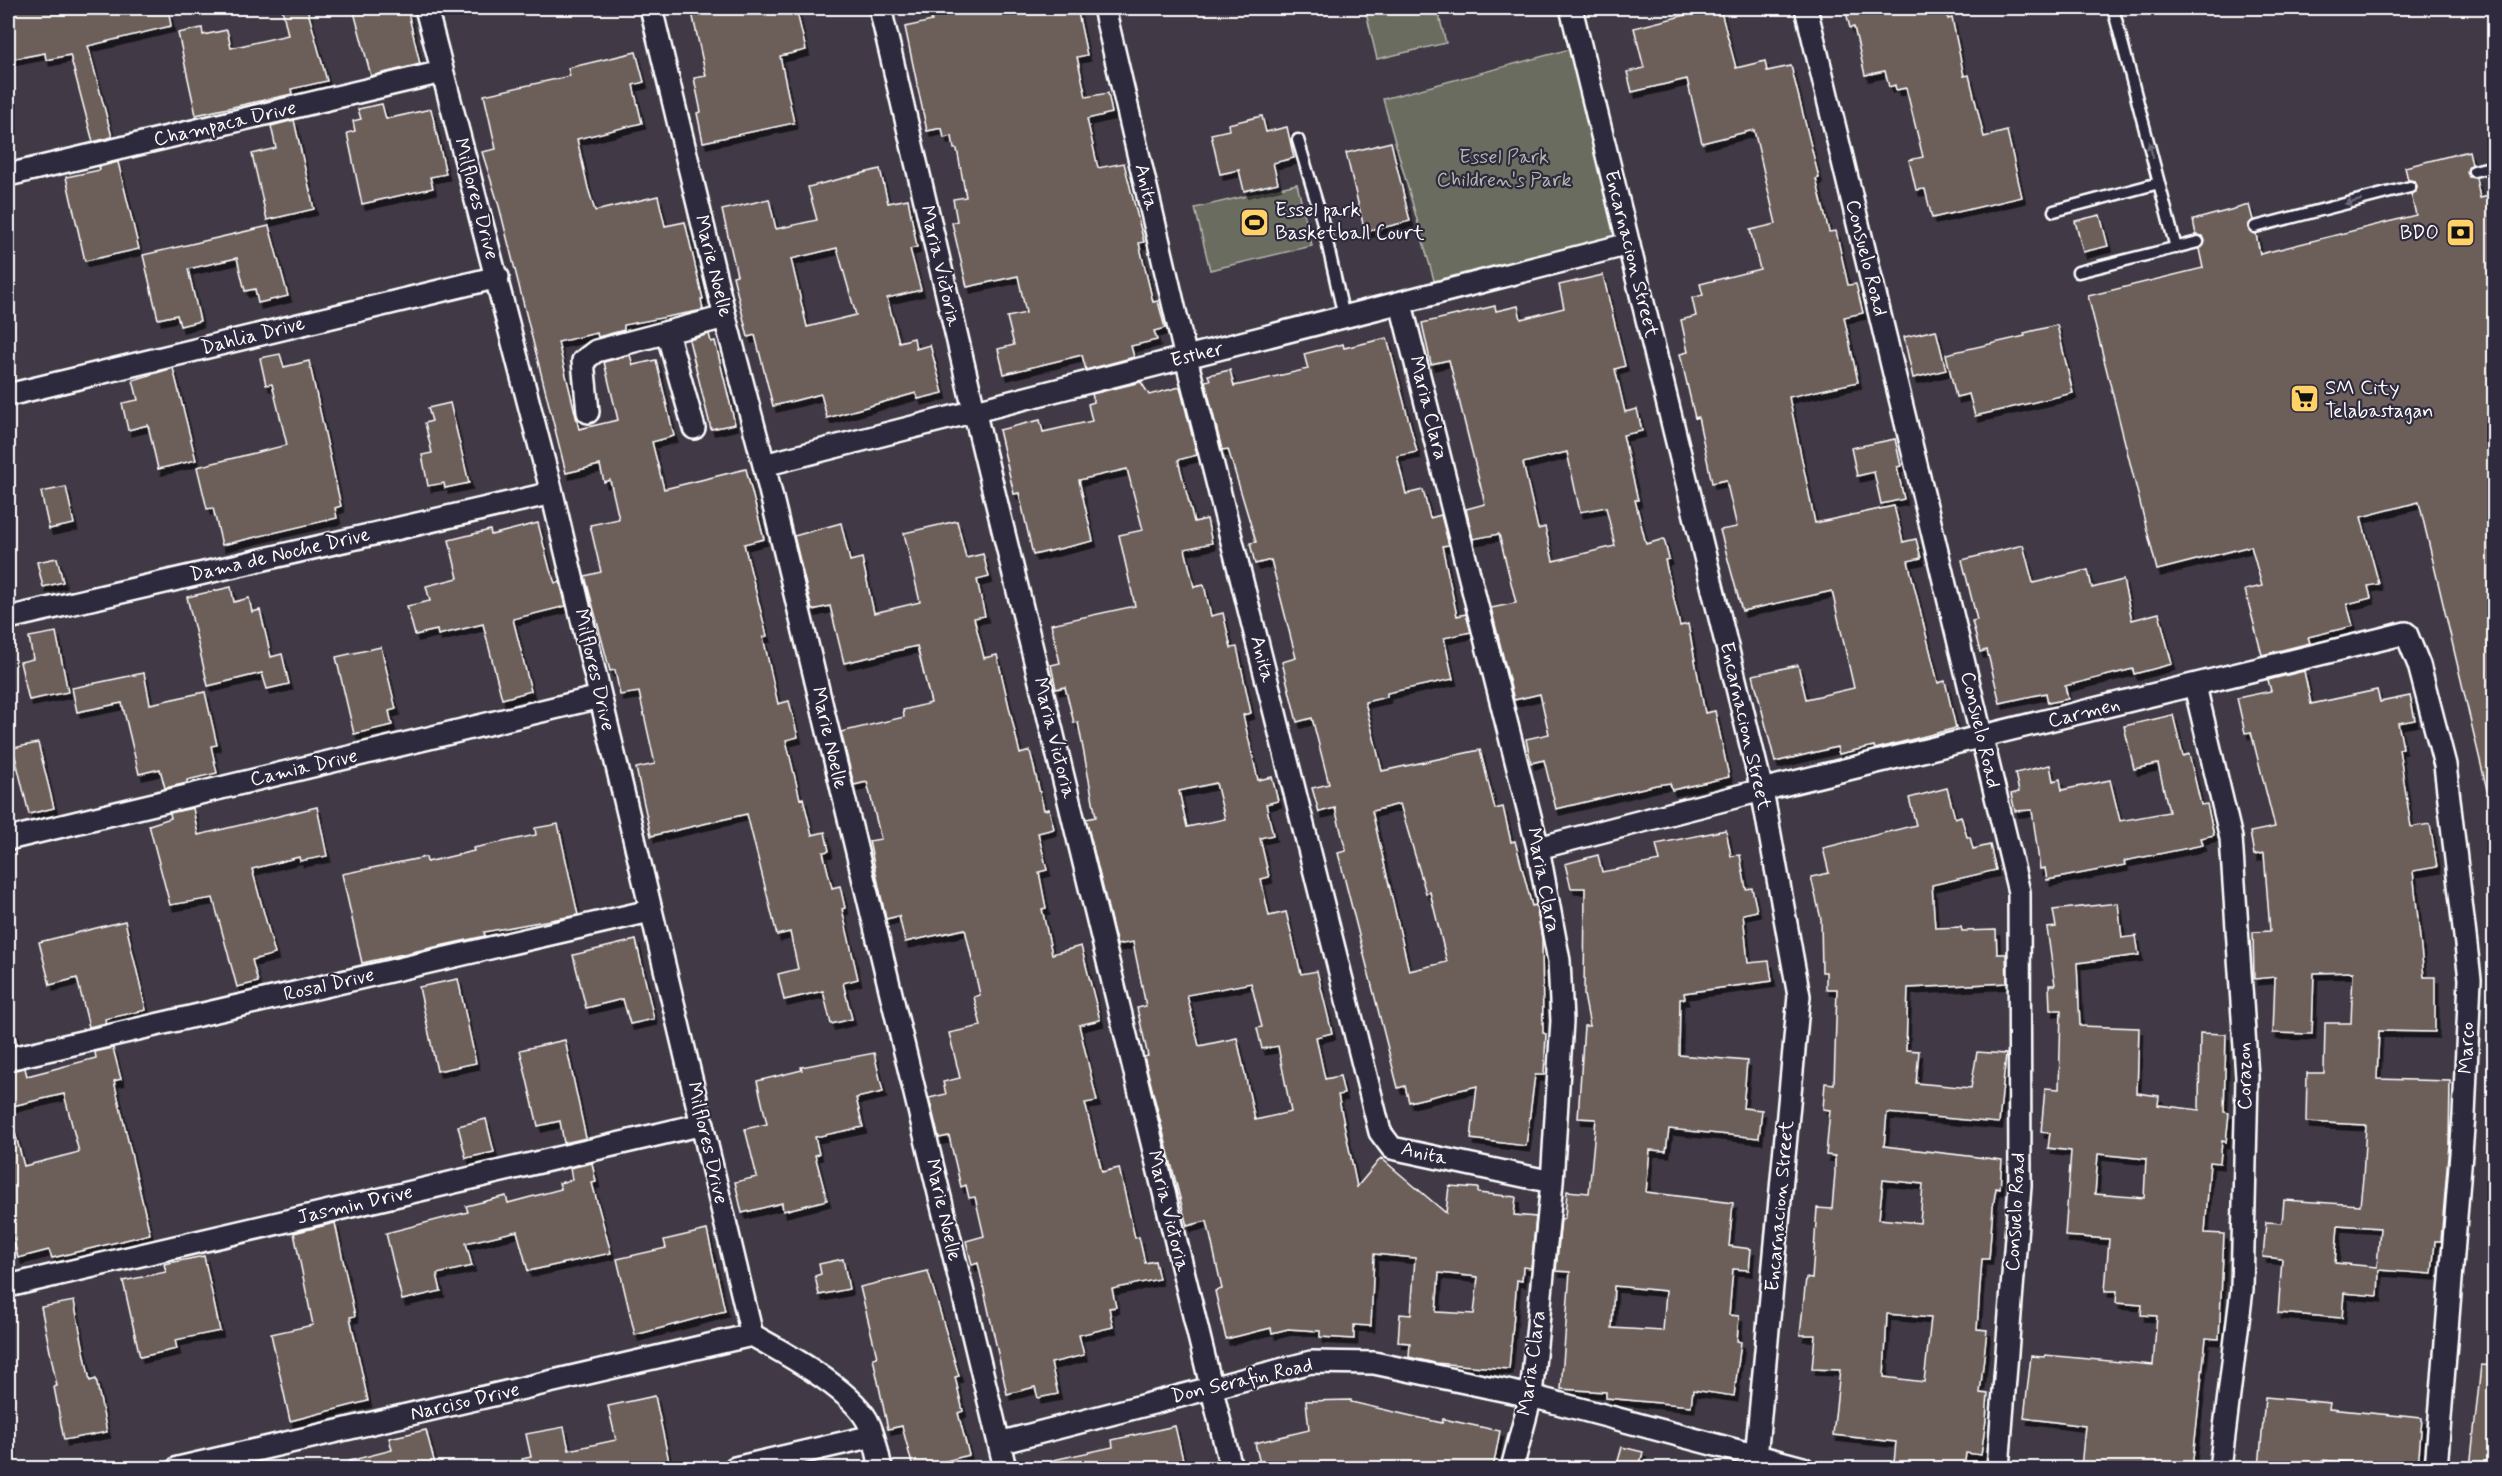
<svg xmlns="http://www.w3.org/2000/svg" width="2502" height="1476" viewBox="0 0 2502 1476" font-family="Mynerve,sans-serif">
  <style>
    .green { fill: #696c5e; stroke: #b4b6ae; stroke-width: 1.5 }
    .building { fill: #6c5e5a; stroke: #fff; stroke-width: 1.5; fill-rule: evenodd; filter: url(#shadow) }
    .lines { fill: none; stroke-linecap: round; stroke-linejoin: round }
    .service-casing { stroke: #fff; stroke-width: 15 }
    .minor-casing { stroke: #fff; stroke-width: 26 }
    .service { stroke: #2f2a3d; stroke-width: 10 }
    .minor { stroke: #2f2a3d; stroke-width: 21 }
    .oneway { fill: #6d6a77 }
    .labels { text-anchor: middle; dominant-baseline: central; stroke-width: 4.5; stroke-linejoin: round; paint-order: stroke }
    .street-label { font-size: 20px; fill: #fff; stroke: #2f2a3d }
    .park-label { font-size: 20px; fill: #b4b6ae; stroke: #2f2a3d }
    .poi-label { font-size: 20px; fill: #fff; stroke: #2f2a3d; text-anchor: start }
  </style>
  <defs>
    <filter id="shadow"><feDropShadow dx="3.5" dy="6" stdDeviation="0" flood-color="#0009"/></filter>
  </defs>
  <rect width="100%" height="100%" fill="#413a46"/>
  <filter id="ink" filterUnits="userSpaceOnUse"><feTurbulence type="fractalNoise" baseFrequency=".0167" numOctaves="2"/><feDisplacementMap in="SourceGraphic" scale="12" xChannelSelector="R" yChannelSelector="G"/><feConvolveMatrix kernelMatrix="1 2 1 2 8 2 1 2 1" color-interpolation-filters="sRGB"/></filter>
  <g filter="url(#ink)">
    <path class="green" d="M1365 8H1437L1446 43 1377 59Z
      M1574 48 1624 242 1437 291 1383 99Z
      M1297 184 1312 246 1210 270 1195 208Z"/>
    <path class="building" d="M8 8H168L171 26 88 46 112 137 93 142 70 55 46 60 45 53 8 60Z
      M282 8H307L327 81 291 89 292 94 196 115 178 33 202 28 203 35 227 30 231 48 288 35Z
      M353 8H407L420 64 371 76Z
      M691 8H796L806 50 780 56 794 123 703 142 697 113 701 112 694 78 706 76Z
      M929 8H1077L1087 55 1077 57 1086 97 1108 93 1112 113 1087 119 1098 168 1124 163 1144 242 1139 243 1153 302 1158 301 1165 328 1154 331 1157 340 1131 346 1134 357 1086 370 1082 355 1004 374 998 349 1014 345 1007 317 1026 313 1018 276 967 287 952 223 957 221 953 199 966 197 957 149H954L952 136 944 138 942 128 927 131 905 27 932 21Z
      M1692 8H1720L1736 68 1765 61 1767 71 1791 66 1819 178 1816 179 1829 232 1836 231 1848 285 1856 284 1863 313 1844 317 1858 382 1789 397 1815 523 1894 506 1903 542 1916 539 1921 558 1908 561 1938 683 1945 681 1956 728 1875 749 1874 746 1839 754 1837 747 1775 762 1753 675 1798 665 1806 699 1854 688 1832 591 1742 611 1720 530 1737 527 1726 480 1712 483 1698 417 1695 418 1680 354 1688 352 1681 320 1696 316 1692 298 1703 295 1700 284 1760 269 1750 230 1776 224 1754 130 1702 143 1687 79 1632 92 1627 72 1644 68 1634 28 1694 13Z
      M1845 8H1945L1948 19 1952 18 1964 76 1969 75 1984 137 2007 131 2022 197 1932 218 1925 189 1916 190 1909 160 1923 157 1906 88 1896 90 1895 85 1889 87 1885 71 1865 75 1854 27 1850 28Z
      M636 52 644 82 633 85 642 123 577 139 588 188 595 211 658 196 665 226 685 222 703 299H701L703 310 624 325V330L598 337 597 333 558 342 579 429 618 420 604 362 630 355 633 365 656 360 674 436 652 442 664 489 746 469 764 539 744 544 767 636 763 637 778 704 789 701 798 737 786 740 800 799 803 798 812 835 825 832 829 851 823 852 832 888 840 886 845 908 842 909 858 979 843 983 852 1019 831 1024 823 991 784 1000 778 974 798 969 790 932 777 935 747 814 651 836 636 768 655 764 639 692 620 695 615 670 610 671 585 576 601 572 590 525 619 519 610 480 604 482 600 465 566 473 499 206 482 152 496 149 484 95 570 76 568 68Z
      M382 104 386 119 431 109 446 174 430 177 433 188 362 204 347 133 355 131 353 121 361 119 358 109Z
      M1262 116 1266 132 1287 127 1294 158 1273 163 1278 183 1244 191 1239 170 1220 174 1211 134 1229 130 1228 124Z
      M294 120 314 209 267 220 252 154 276 148 271 126Z
      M1391 142 1410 221 1365 232 1346 153Z
      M2469 151 2472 164 2467 172 2469 177 2476 178 2480 198 2494 195V789L2487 790 2419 502 2361 517 2379 584 2368 586 2371 598 2347 604 2353 626 2308 637 2310 643 2262 655 2245 590 2262 586 2251 546 2157 570 2088 296 2203 268 2199 249 2205 241 2203 236 2196 235 2193 220 2249 205 2253 220 2248 228 2256 234 2260 254 2416 215 2411 194 2416 192 2417 186 2415 181 2408 180 2405 167Z
      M118 162 139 249 85 261 66 177 100 170 99 167Z
      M880 169 888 203 908 199 917 247 910 249 921 290 887 298 899 342 914 338 916 349 930 345 943 393 918 399 916 393 827 418 821 394 773 406 755 335 748 337 733 276 737 275 722 210 769 199 776 229 817 220 808 187ZM837 248 856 315 807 327 791 259Z
      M2100 215 2108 246 2083 252 2075 221Z
      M269 226 288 296 258 303 255 289 245 291 237 258 188 269 200 321 180 326 177 315 158 319 143 255Z
      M1603 275 1625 366 1615 369 1625 412 1637 409 1642 431 1623 435 1638 500H1635L1646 544 1664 539 1669 559 1665 560 1680 626 1688 624 1705 713 1715 711 1729 777 1672 790 1670 783 1656 785 1556 809 1544 760 1531 763 1526 739 1549 734 1540 694 1514 700 1491 608 1516 603 1499 534 1473 539 1466 509 1485 504 1449 360 1431 364 1422 323 1495 306 1496 311 1518 306 1521 319 1564 308 1559 285ZM1567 452 1580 512 1606 507 1615 546 1553 561 1545 527 1538 529 1523 463Z
      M2057 325 2073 393 1975 416 1969 394 1956 397 1946 354 2025 336 2024 333Z
      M1936 330 1946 370 1913 378 1904 337Z
      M709 334 711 342 715 341 735 424 711 429 689 340Z
      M1387 338 1417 452 1397 456 1406 494 1423 490 1430 518 1441 515 1449 545 1442 546 1457 616 1466 614 1471 632 1444 638 1453 679 1387 693V697L1365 702 1382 771 1480 750 1495 809 1503 807 1511 842 1515 841 1532 906 1536 905 1542 939 1543 1033 1546 1034 1544 1075H1535L1526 1146 1471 1139 1477 1086 1409 1102 1405 1086 1398 1088 1338 853 1346 851 1335 808 1319 812 1312 788 1329 784 1312 718 1297 722 1282 662 1296 658 1271 560 1255 564 1250 543 1256 542 1228 449 1222 450 1205 381 1210 380 1208 375 1230 370 1234 386 1308 369 1304 354 1343 344 1344 348ZM1400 804 1426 893 1430 892 1447 962 1409 971 1372 811Z
      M280 354 284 367 309 361 341 506 335 508 337 518 222 545 213 508 207 509 197 467 287 445 272 384 266 385 260 358Z
      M173 368 196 460 158 469 148 425 128 430 122 403 138 400 133 380Z
      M1141 382 1149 395 1180 387 1197 455 1178 460 1194 522 1207 519 1212 543 1185 549 1194 587 1204 585 1211 616 1223 613 1231 648 1237 647 1251 713 1243 715 1258 780 1272 777 1278 801 1266 804 1273 835 1260 838 1269 877 1261 879 1269 916 1286 912 1301 974 1317 971 1332 1033 1316 1037 1325 1079 1340 1076 1344 1094 1338 1095 1357 1187 1381 1158 1446 1213 1449 1186 1478 1188V1193L1516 1197 1514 1215 1536 1217 1531 1268 1523 1267 1522 1281 1517 1280 1509 1369 1435 1363 1409 1357 1410 1343 1398 1342 1400 1314 1411 1315 1415 1258 1374 1254 1371 1326 1354 1325V1339L1320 1337V1331L1288 1329 1272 1333 1271 1328 1226 1339 1215 1291 1222 1289 1207 1221 1187 1226 1144 1057 1148 1056 1137 1008 1146 1006 1133 942 1117 945 1086 819 1096 817 1078 722 1074 723 1065 687 1056 689 1051 665 1060 663 1051 624 1135 606 1119 535 1143 530 1127 469 1079 480 1093 541 1033 555 1019 493 1014 494 999 430 1040 420 1043 432 1092 421 1088 404 1094 402 1092 394ZM1216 783 1225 819 1187 827 1179 791ZM1251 983 1262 1027 1257 1028 1262 1049 1278 1046 1291 1112 1255 1120 1237 1038 1199 1046 1187 995ZM1439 1273 1478 1277 1474 1314 1436 1312Z
      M450 403 469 483 445 488 444 483 428 486 422 455 432 453 425 423 432 421 428 408Z
      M1895 439 1901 466 1897 467 1904 499 1881 504 1874 472 1857 476 1851 448Z
      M66 487 74 524 49 529 41 492Z
      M957 521 966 558 983 554 989 577 977 580 985 616 974 618 984 658 997 655 1020 754 1030 751 1044 810 1049 809 1054 829 1038 833 1047 870 1039 872 1046 908 1042 909 1052 954 1081 946 1100 1020 1079 1025 1097 1101 1085 1103 1102 1172 1119 1168 1135 1238 1139 1237 1145 1263 1155 1261 1159 1279 1112 1289 1116 1307 1109 1308 1113 1327 1079 1335 1084 1355 1051 1363 1058 1394 1038 1398 1035 1387 1007 1394 978 1263 972 1265 966 1241 984 1236 975 1197 969 1198 966 1185 961 1187 949 1136 939 1138 929 1098 946 1094 943 1082 960 1078 949 1033 981 1026 974 997 980 995 965 929 905 942 899 916 886 919 869 841 881 839 867 782 854 785 841 732 904 717 903 710 931 703 917 646 844 663 830 606 812 610 794 536 841 523 850 561 862 558 874 613 920 602 904 533Z
      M538 523 550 570 555 583 560 582 566 606 513 619 531 691 502 699 483 624 438 635 437 630 415 635 407 606 430 601 426 586 458 578 449 540 490 530 491 535Z
      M2023 545 2033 583 2088 570 2092 588 2123 580 2132 620 2159 613 2172 664 2134 674 2133 669 2065 686 2068 699 2048 703 2046 693 2000 703 1987 650 1980 652 1972 621 1977 620 1962 560Z
      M57 558 63 582 43 587 37 562Z
      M231 587 234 602 249 598 252 612 260 610 271 657 282 654 289 684 267 689 262 673 208 686 187 597Z
      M56 632 68 692 29 700 20 662 33 659 29 637Z
      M381 647 396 709 389 711 392 725 354 734 336 657Z
      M2304 671 2311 704 2377 690 2380 702 2410 696 2415 720 2398 723 2403 748 2399 749 2411 827 2430 824 2437 867 2413 871 2424 977H2435V1032L2379 1031 2377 1079 2450 1081 2449 1144 2441 1241H2435L2432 1274 2379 1270 2378 1296 2344 1293 2342 1318 2278 1313 2282 1259 2263 1257 2266 1222 2282 1223 2284 1200 2360 1205 2363 1178 2366 1125 2306 1122 2307 1073H2324L2325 1023H2351L2353 972 2314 973 2312 1034 2273 1033 2275 977 2254 979 2253 932 2270 931 2264 853 2254 855 2250 832 2275 827 2251 732 2245 733 2237 698 2271 691 2268 680ZM2338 1225 2380 1228 2377 1267 2335 1263Z
      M144 673 150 704 205 692 217 745 211 746 217 773 187 780V783L165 788 160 769 139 774 122 703 77 712 72 688Z
      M2173 715 2183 756 2189 754 2201 805 2207 804 2214 835 2201 838 2203 845 2124 861 2125 865 2047 880 2045 868 2040 869 2032 810 2015 811 2011 794 2019 792 2015 773 2050 765 2053 781 2060 779 2062 790 2110 780 2120 821 2169 812 2158 764 2134 769 2124 726Z
      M38 743 54 808 29 814 13 748Z
      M1947 788 1955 818 1961 816 1967 837H1970L1973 849 1990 845 1996 870 1932 885 1935 928 1961 927 1962 931 1996 930 1997 954H2006L2007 983 1908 988 1906 1050 1919 1051 1916 1083 1971 1088 1977 1052 2006 1054 1999 1123 1887 1113 1884 1146 2002 1160 2000 1189 1996 1188 1993 1207 1989 1259H1982L1977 1329 1987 1330 1980 1393 1988 1394 1986 1420 1981 1455 1966 1453 1964 1468 1894 1463 1896 1442 1833 1435 1840 1370 1812 1369 1815 1335H1800L1806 1278 1812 1279 1817 1208 1832 1209 1835 1173V1156L1826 1155 1830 1110 1823 1109 1825 1083 1834 1084 1837 989H1826V972H1822L1821 919 1811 877 1829 873 1823 848 1916 825 1909 798ZM1883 1180 1923 1184 1920 1223 1879 1219ZM1887 1314 1931 1318 1924 1382 1884 1377Z
      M317 807 327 856 300 861 299 857 252 869 275 954 252 960 258 982 237 987 213 898 170 905 149 825 171 818 170 813 193 808 198 835Z
      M558 824 578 915 484 932 485 936 362 963 342 874 426 857 427 862 474 851 473 848 536 835 535 828Z
      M1726 830 1731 856 1740 855 1746 889 1752 888 1757 911 1743 914 1748 963 1769 961 1772 981 1684 993 1685 999H1680L1679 1055 1747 1061 1743 1108 1762 1110 1759 1138 1669 1129 1666 1151 1650 1150 1646 1192 1733 1203 1729 1246 1751 1249 1749 1270 1733 1269 1729 1315 1739 1316 1737 1341 1741 1342 1734 1396 1693 1390 1691 1406 1606 1398V1392L1561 1389 1570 1272 1556 1271 1561 1219 1565 1218 1567 1191 1589 1193 1596 1119 1578 1118 1584 1026H1590L1584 995 1585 888H1571L1565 864 1598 855 1602 872 1660 861 1656 844ZM1614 1286 1666 1291 1663 1331 1612 1328Z
      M2118 903 2122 938 2136 936 2139 955 2077 963 2080 1026 2139 1028 2137 1093 2159 1096 2158 1105 2199 1110 2200 1033 2226 1034 2224 1112 2229 1113 2226 1142 2222 1141 2220 1163 2210 1162 2205 1233 2224 1234 2219 1339 2206 1338 2192 1468H2081L2085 1426 2024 1418 2031 1356 2044 1357 2045 1355 2153 1365 2157 1316 2141 1315 2142 1305 2116 1303 2117 1291H2105L2109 1239 2065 1236 2071 1151 2048 1148 2050 1133 2041 1132 2045 1088 2059 1089 2061 1010H2050L2049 985H2055L2047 928 2056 927 2053 910ZM2098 1154 2146 1159 2144 1198 2095 1194Z
      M125 921 146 1010 105 1019 106 1023 89 1027 77 978 50 985 39 942Z
      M636 940 654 1019 630 1024 623 999 586 1008 573 955Z
      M458 979 476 1063 437 1071 419 987Z
      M13 1028 17 1044 8 1046V1029Z
      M565 1040 586 1138 564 1143 560 1121 538 1126 520 1050Z
      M113 1048 121 1079 114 1081 150 1234 52 1258 49 1250 18 1258 8 1216V1130L14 1129 24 1166 79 1152 64 1094 8 1107V1071L25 1068 27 1076 96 1058 95 1052Z
      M874 1053 883 1092 856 1098 863 1127 815 1137 819 1154 815 1155 827 1200 783 1211 782 1203 742 1213 735 1182 757 1177 745 1129 767 1124 757 1081 802 1070 801 1067Z
      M486 1119 494 1152 466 1158 458 1126Z
      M592 1163 596 1182 592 1183 611 1253 528 1271 517 1231 466 1243 472 1266 437 1274 441 1291 402 1300 386 1233 468 1212 466 1206 506 1196 508 1203 561 1189 559 1183 572 1180 570 1168Z
      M335 1223 355 1316 350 1317 368 1401 290 1421 271 1334 313 1325 294 1233Z
      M707 1230 725 1311 635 1335 617 1259 666 1248 664 1240Z
      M204 1256 220 1331 175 1340 177 1349 140 1357 123 1281 166 1272 164 1264Z
      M843 1259 849 1289 819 1295 815 1276 821 1274 819 1264Z
      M928 1271 959 1376 955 1377 963 1411 958 1413 969 1455 942 1462 944 1468H913L902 1426 888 1429 873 1358 877 1357 860 1287Z
      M74 1301 90 1381 96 1379 107 1432 64 1440 54 1387 57 1386 41 1307Z
      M2481 1365 2494 1366V1468H2470Z
      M655 1396 670 1466 523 1468 522 1459 531 1457 526 1434 564 1427 569 1450 616 1440 608 1406Z
      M2265 1397 2330 1403 2329 1409 2422 1418 2418 1468 2322 1460 2321 1468H2259Z
      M1351 1400V1402L1442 1423 1443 1419 1500 1431 1493 1468H1391L1370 1464V1468H1261L1255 1443 1309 1430 1306 1401Z
      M1175 1426 1185 1468H1054L1053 1460 1113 1447 1112 1440Z
      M426 1430 436 1468H350L349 1461 392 1450 389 1438Z
      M1622 1447 1643 1452 1639 1468H1616Z"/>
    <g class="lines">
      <defs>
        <path id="service" d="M2113 8 2176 248
          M1298 140 1322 220 1344 317
          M2474 171 2494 166
          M2054 211 2159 183
          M2255 227 2410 187
          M2078 272 2198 242"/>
        <path id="minor" d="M426 8 552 493 752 1335
          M651 8 725 317 764 465 1005 1468
          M880 8 974 410 1231 1468
          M1104 8 1186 358 1380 1132 1392 1148 1552 1182
          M1571 8 1762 790 1799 996 1756 1458
          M1806 8 2019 892 2020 1186 1998 1468
          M8 175 442 72
          M1401 304 1538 848 1559 961 1562 1021 1552 1182 1531 1396 1512 1468
          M667 332 694 428
          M8 395 498 277
          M588 412 583 361 596 351 725 317
          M764 465 1629 244
          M8 618 552 493
          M2195 686 2231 838 2247 1077 2242 1289 2220 1468
          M8 839 600 697
          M1538 848 1762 790 2406 633 2419 665 2445 765 2470 979 2464 1116 2436 1468
          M8 1059 650 911
          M8 1286 703 1124
          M752 1335C785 1353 849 1388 867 1420 875 1434 877 1452 881 1468
          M999 1443 1311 1362 1374 1363 1531 1396 1803 1468
          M178 1468 752 1335
          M735 1468 873 1436"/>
      </defs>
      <use href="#service" class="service-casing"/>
      <use href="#minor" class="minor-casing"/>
      <use href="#service" class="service"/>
      <use href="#minor" class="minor"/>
    </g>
    <defs><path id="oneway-solid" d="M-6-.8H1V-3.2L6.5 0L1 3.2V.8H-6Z" transform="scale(1.5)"/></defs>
    <g class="oneway">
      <use href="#oneway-solid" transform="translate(2151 150) rotate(-105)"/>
      <use href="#oneway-solid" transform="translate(2353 202) rotate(166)"/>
    </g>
  </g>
  <defs>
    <symbol id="stadium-square" viewBox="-11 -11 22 22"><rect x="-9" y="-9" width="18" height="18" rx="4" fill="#ffd166" stroke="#2f2a3d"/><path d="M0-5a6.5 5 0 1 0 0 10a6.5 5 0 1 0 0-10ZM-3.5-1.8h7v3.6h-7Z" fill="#111"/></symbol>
    <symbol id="bank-square" viewBox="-11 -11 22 22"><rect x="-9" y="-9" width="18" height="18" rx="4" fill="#ffd166" stroke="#2f2a3d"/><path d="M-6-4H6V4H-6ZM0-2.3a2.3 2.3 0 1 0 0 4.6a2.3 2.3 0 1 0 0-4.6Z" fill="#111"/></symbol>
    <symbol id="supermarket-square" viewBox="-11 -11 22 22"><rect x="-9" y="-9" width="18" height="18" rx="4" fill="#ffd166" stroke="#2f2a3d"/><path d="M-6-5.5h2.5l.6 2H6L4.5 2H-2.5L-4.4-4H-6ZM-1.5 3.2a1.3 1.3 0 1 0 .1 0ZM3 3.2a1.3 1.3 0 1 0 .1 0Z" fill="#111"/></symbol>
  </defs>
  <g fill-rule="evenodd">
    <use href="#stadium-square" x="1238" y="206" width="33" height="33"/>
    <use href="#bank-square" x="2444" y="216" width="33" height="33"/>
    <use href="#supermarket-square" x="2288" y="382" width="33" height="33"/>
  </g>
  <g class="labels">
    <g class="street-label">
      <text transform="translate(225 124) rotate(-13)">Champaca Drive</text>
      <text transform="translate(1146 187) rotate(77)">Anita</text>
      <text transform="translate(476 199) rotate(75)">Milflores Drive</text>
      <text transform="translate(1631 254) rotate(76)">Encarnacion Street</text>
      <text transform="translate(1866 258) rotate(76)">Consuelo Road</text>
      <text transform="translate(713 266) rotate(76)">Marie Noelle</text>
      <text transform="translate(940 266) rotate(77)">Maria Victoria</text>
      <text transform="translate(253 336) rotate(-14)">Dahlia Drive</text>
      <text transform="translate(1197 355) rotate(-14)">Esther</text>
      <text transform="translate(1428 408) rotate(76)">Maria Clara</text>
      <text transform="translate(280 555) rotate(-13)">Dama de Noche Drive</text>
      <text transform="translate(1262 659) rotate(76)">Anita</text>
      <text transform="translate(594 670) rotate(77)">Milflores Drive</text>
      <text transform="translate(2084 713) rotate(-14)">Carmen</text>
      <text transform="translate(1745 726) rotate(77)">Encarnacion Street</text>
      <text transform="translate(1980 730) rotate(77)">Consuelo Road</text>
      <text transform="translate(829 738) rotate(77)">Marie Noelle</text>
      <text transform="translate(1054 738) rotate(76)">Maria Victoria</text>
      <text transform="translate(304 768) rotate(-13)">Camia Drive</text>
      <text transform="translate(1543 880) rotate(79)">Maria Clara</text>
      <text transform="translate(329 985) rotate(-13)">Rosal Drive</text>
      <text transform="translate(2467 1048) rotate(-88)">Marco</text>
      <text transform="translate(2245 1076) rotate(-91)">Corazon</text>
      <text transform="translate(707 1143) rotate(77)">Milflores Drive</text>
      <text transform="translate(1424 1154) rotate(13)">Anita</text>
      <text transform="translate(355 1205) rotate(-13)">Jasmin Drive</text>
      <text transform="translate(1780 1206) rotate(-85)">Encarnacion Street</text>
      <text transform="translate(943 1210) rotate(77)">Marie Noelle</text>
      <text transform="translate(1168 1211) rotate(76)">Maria Victoria</text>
      <text transform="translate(2016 1212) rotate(-87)">Consuelo Road</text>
      <text transform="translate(1532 1363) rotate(-82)">Maria Clara</text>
      <text transform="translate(1242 1381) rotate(-13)">Don Serafin Road</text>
      <text transform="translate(465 1402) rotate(-13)">Narciso Drive</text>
    </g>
    <g class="park-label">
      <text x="1504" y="157">Essel Park<tspan x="1504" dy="23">Children's Park</tspan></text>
    </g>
    <g class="poi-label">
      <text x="1275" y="210">Essel park<tspan x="1275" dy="23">Basketball Court</tspan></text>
      <text x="2439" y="233" text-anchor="end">BDO</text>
      <text x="2325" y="388">SM City<tspan x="2325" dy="23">Telabastagan</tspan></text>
    </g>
  </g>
  <rect width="2502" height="1476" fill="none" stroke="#2f2a3d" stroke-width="30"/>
  <rect x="15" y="15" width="2472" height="1446" fill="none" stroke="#fff" stroke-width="2" filter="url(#ink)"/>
</svg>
